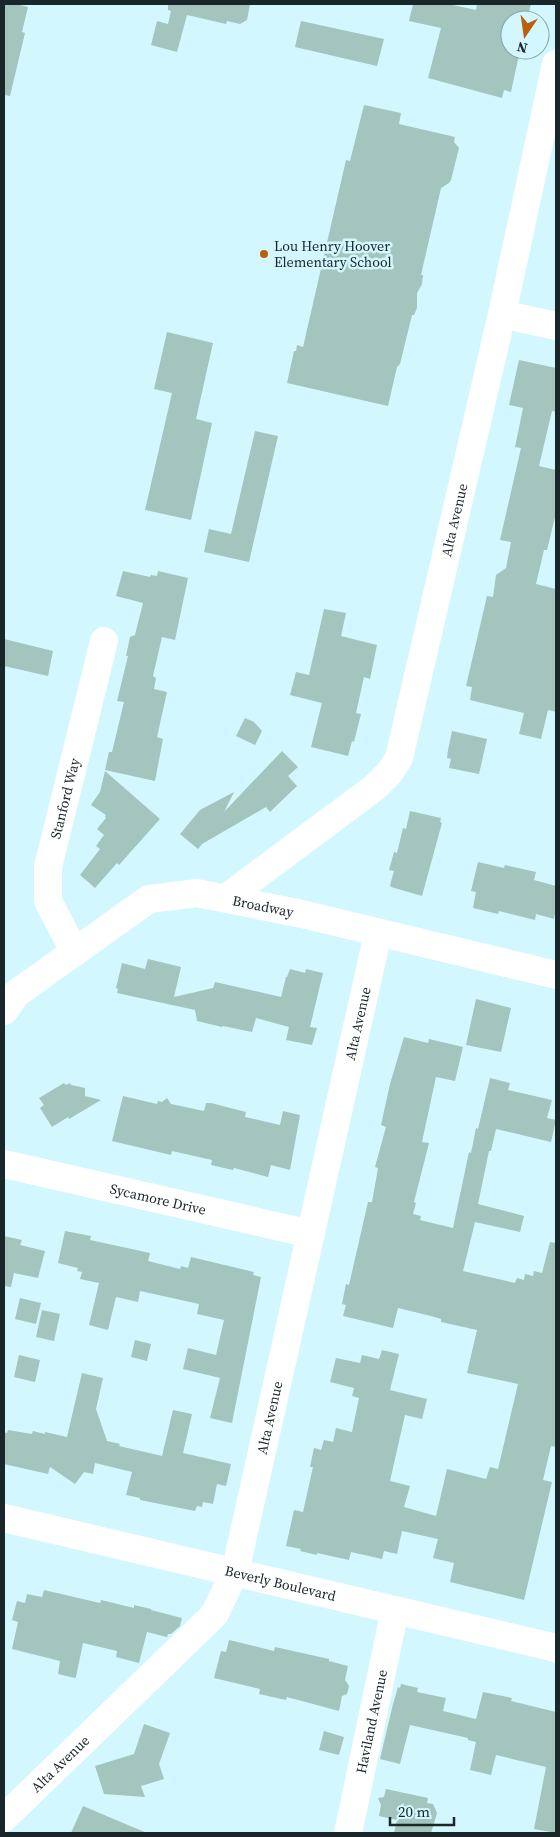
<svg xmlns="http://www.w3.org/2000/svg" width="560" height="1837" viewBox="0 0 560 1837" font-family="'Source Serif 4',serif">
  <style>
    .building { fill: #a3c5bd }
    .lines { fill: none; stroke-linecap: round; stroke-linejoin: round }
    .minor { stroke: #fff; stroke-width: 28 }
    .poi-dot { fill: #bb5f0a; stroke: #d3f7fe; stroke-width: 2 }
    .labels { text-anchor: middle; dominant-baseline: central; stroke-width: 5; stroke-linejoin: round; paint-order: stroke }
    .poi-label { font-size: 14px; fill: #1a272a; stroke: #d3f7fe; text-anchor: start }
    .street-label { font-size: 14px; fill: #1a272a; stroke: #d3f7fe }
  </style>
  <rect width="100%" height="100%" fill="#d3f7fe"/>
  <path class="building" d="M4 4H16L28 7 22 32 25 33 10 96 4 95Z
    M168 4H250L247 20 240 24 227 21 226 24 187 15 177 52 151 45 157 21 168 24 171 11 168 10Z
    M413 4H448L476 10 477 4H531L527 20H510V50H520L511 92 504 90 502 98 428 78 441 28 409 21Z
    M301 21 384 39 377 66 295 47Z
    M364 105 401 113 399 124 455 137 454 142 459 148 451 180 449 183 441 188 421 275H423L422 284 417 293V308L414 315H412L400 364 397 367 388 406 287 383 294 351H296L297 345 303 347 346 160 350 161Z
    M167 332 213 343 196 419 212 423 191 520 145 510 172 393 154 389Z
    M519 360 556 368V412L552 411 539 466 556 470V513L547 550H544L536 584 556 589V712L548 710 541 739 519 734 524 713 470 700 472 687 466 686 487 596 493 597 496 575 506 568 511 542 500 540 521 448 515 447 523 408 509 405Z
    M255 431 278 436 249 562 204 552 209 529 231 534Z
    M123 571 150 577 151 575 157 576 158 571 188 578 175 640 162 637 153 676 156 678 154 689 167 692 157 737 163 739 155 781 105 770 109 752H112L124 702 117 701 128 656H126L130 637 135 635 143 603 116 596Z
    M324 609 346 613 341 636 377 645 370 679 364 677 356 713 361 714 354 742 352 741 348 756 311 747 322 703 290 695 296 672 309 675Z
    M4 639 53 651 48 676 4 666Z
    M245 718 254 722 262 731 255 745 236 736Z
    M452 731 487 739 479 774 449 768 451 759 447 758 448 750Z
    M282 751 298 767 288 776 297 786 270 812 266 807 202 844 198 849 180 834 200 810 234 792 224 812Z
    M105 771 160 819 119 865 117 863 95 888 80 875 100 849 96 846 104 835 97 829 106 818 105 817 106 815 91 805 100 792Z
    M410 811 441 818 440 822 442 823 422 896 391 887 390 885 394 871 389 870 394 852 397 853 403 828 406 829Z
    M478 862 504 868 505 865 536 872 534 880 556 886V909L554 919 536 914 535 920 499 911 498 914 473 908 476 892 471 891Z
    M148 959 181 967 174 997 213 988 215 982 281 997 286 977H287L290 969 305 973 306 969 323 973 310 1027 317 1028 312 1045 286 1040 289 1027 256 1018 252 1032 223 1026 222 1027 197 1021 195 1010 117 993 118 989 116 988 122 963 145 969Z
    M476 999 511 1008 501 1052 466 1045Z
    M404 1037 428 1043 429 1039 463 1047 455 1081 436 1077 422 1142 429 1143 414 1202 416 1203 413 1214 421 1216 420 1220 453 1228 469 1152 471 1153 476 1128 478 1129 490 1078 510 1083 508 1090 552 1100 547 1118 556 1120 551 1142 496 1129 491 1151H489L478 1204 524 1216 520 1232 475 1222 463 1271 515 1283 517 1278 524 1280 525 1274 533 1276 534 1271 542 1273 550 1242 556 1243V1447L551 1446 543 1480 552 1482 524 1600 450 1582 454 1563 433 1558 438 1539 402 1531 397 1554 384 1551 382 1559 351 1552 349 1560 317 1553V1555L300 1551 301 1549 286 1546 294 1510 303 1512 313 1467H310L314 1448 321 1450 324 1440 333 1442 336 1428 352 1432 359 1398 352 1396 354 1388 330 1382 336 1358 360 1363 362 1355 379 1359 382 1350 399 1354 390 1390 427 1399 422 1419 405 1415 390 1481 410 1486 404 1507 436 1516 447 1469 486 1479 490 1467 498 1469 518 1384 467 1373 477 1330 441 1322V1319L431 1316 398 1308 393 1328 343 1316 346 1305 342 1304 346 1284 349 1285 368 1202H372L378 1168 375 1167 386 1127 381 1125 390 1084Z
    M64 1083 66 1085 70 1083 71 1085 85 1088V1096L101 1100 69 1119 68 1117 52 1127 40 1108 44 1105 39 1098Z
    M123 1096 157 1104 158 1101 162 1102 167 1098 171 1104 204 1111 206 1103H211L246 1112 245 1117 280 1125 283 1111 300 1115 290 1170 271 1165 268 1177 234 1168 233 1170 211 1165 212 1160 172 1151 171 1155 112 1141Z
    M65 1231 91 1236 90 1240 150 1253 148 1261 180 1269 181 1266 188 1268 191 1257 254 1272 253 1275 261 1277 232 1423 210 1418 220 1378 183 1369 188 1348 216 1355 224 1320 197 1314 199 1304 140 1291 138 1302 116 1297 108 1330 89 1325 99 1283 80 1279 82 1272 77 1271 78 1268 58 1263Z
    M4 1236 22 1240 20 1245 45 1251 38 1278 14 1273 11 1287 4 1286Z
    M20 1298 41 1303 36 1324 15 1319Z
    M42 1310 60 1314 54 1341 36 1337Z
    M135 1340 151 1344 147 1361 131 1357Z
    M19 1355 40 1360 35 1382 14 1377Z
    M82 1373 103 1378 96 1409 107 1441 120 1444 119 1446 162 1456 173 1410 192 1414 183 1453 231 1464 226 1486 217 1484 213 1504 203 1502 202 1507 197 1506 195 1511 140 1500V1498L126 1495 132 1472 95 1463 93 1474 84 1472 75 1484 50 1467 48 1474 4 1464V1432L7 1433 8 1430 32 1434 33 1431 45 1434V1432L67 1437Z
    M44 1590 100 1603 101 1600 134 1608V1605L151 1609V1610L182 1618 180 1626 171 1634H168L167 1637 147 1632 139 1663 116 1657 117 1651 83 1643 76 1677 75 1678 58 1674 60 1661 12 1649 18 1622 12 1620 17 1601 25 1603 27 1594 42 1597Z
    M229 1640 274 1651 275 1647 329 1659V1661L348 1666 345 1680 349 1686 347 1694 342 1696 339 1711 287 1697 286 1700 259 1694 260 1689 214 1678 221 1651 226 1652Z
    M401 1684 418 1688 417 1692 446 1698 443 1711 476 1719 483 1692 512 1698 511 1701 556 1712V1833L534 1829 546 1767 496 1755 491 1775 470 1770 476 1742 468 1740V1738L410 1725 400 1764 380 1759 393 1704 398 1687 400 1688Z
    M144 1724 170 1733 159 1764 164 1779 141 1786 145 1797 104 1794 95 1766 134 1754Z
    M324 1731 344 1737 339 1755 319 1750Z
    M386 1789 428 1798 427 1803 433 1804 437 1813 431 1833H394L397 1820 379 1816 381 1805 378 1798 384 1797Z
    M83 1806 109 1817 147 1833H71Z"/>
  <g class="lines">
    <g class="minor">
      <path d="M502 314 556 326"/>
      <path id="s1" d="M226 898 374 788 390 772 399 758 502 314 556 64"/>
      <path id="s2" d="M74 951 48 901V867L104 641"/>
      <path id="s3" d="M4 1011 17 993 149 899 197 893 302 914 556 975"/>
      <path id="s4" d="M4 1164 311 1234"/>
      <path id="s5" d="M4 1518 556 1648"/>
      <path id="s6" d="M4 1818 214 1615 235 1572 378 933"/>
      <path id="s7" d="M348 1833 395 1610"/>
    </g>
  </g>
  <circle class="poi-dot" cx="264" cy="254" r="5"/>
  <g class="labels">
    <g class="poi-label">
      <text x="274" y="246">Lou Henry Hoover<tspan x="274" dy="16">Elementary School</tspan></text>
    </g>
    <g class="street-label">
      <text stroke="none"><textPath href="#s1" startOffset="468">Alta Avenue</textPath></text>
      <text stroke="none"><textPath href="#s2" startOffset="161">Stanford Way</textPath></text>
      <text stroke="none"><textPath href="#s3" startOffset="300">Broadway</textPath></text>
      <text stroke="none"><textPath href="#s6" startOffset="902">Alta Avenue</textPath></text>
      <text stroke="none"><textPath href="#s4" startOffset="158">Sycamore Drive</textPath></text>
      <text stroke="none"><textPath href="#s6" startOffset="498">Alta Avenue</textPath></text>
      <text stroke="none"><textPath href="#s5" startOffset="284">Beverly Boulevard</textPath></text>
      <text stroke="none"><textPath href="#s7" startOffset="114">Haviland Avenue</textPath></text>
      <text stroke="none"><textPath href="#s6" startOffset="78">Alta Avenue</textPath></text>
    </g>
  </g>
  <rect width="560" height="1837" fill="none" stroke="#1a272a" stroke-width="10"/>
  <g transform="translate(525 35) rotate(193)"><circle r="24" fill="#d3f7fe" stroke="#89a4a9"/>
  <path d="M0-4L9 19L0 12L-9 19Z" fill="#bb5f0a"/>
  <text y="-8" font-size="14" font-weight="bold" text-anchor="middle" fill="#1a272a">N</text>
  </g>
  <path d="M390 1817v8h64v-8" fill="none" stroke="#1a272a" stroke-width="2.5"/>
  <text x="398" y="1817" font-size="15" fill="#1a272a" stroke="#d3f7fe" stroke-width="4" paint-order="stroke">20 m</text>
</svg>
